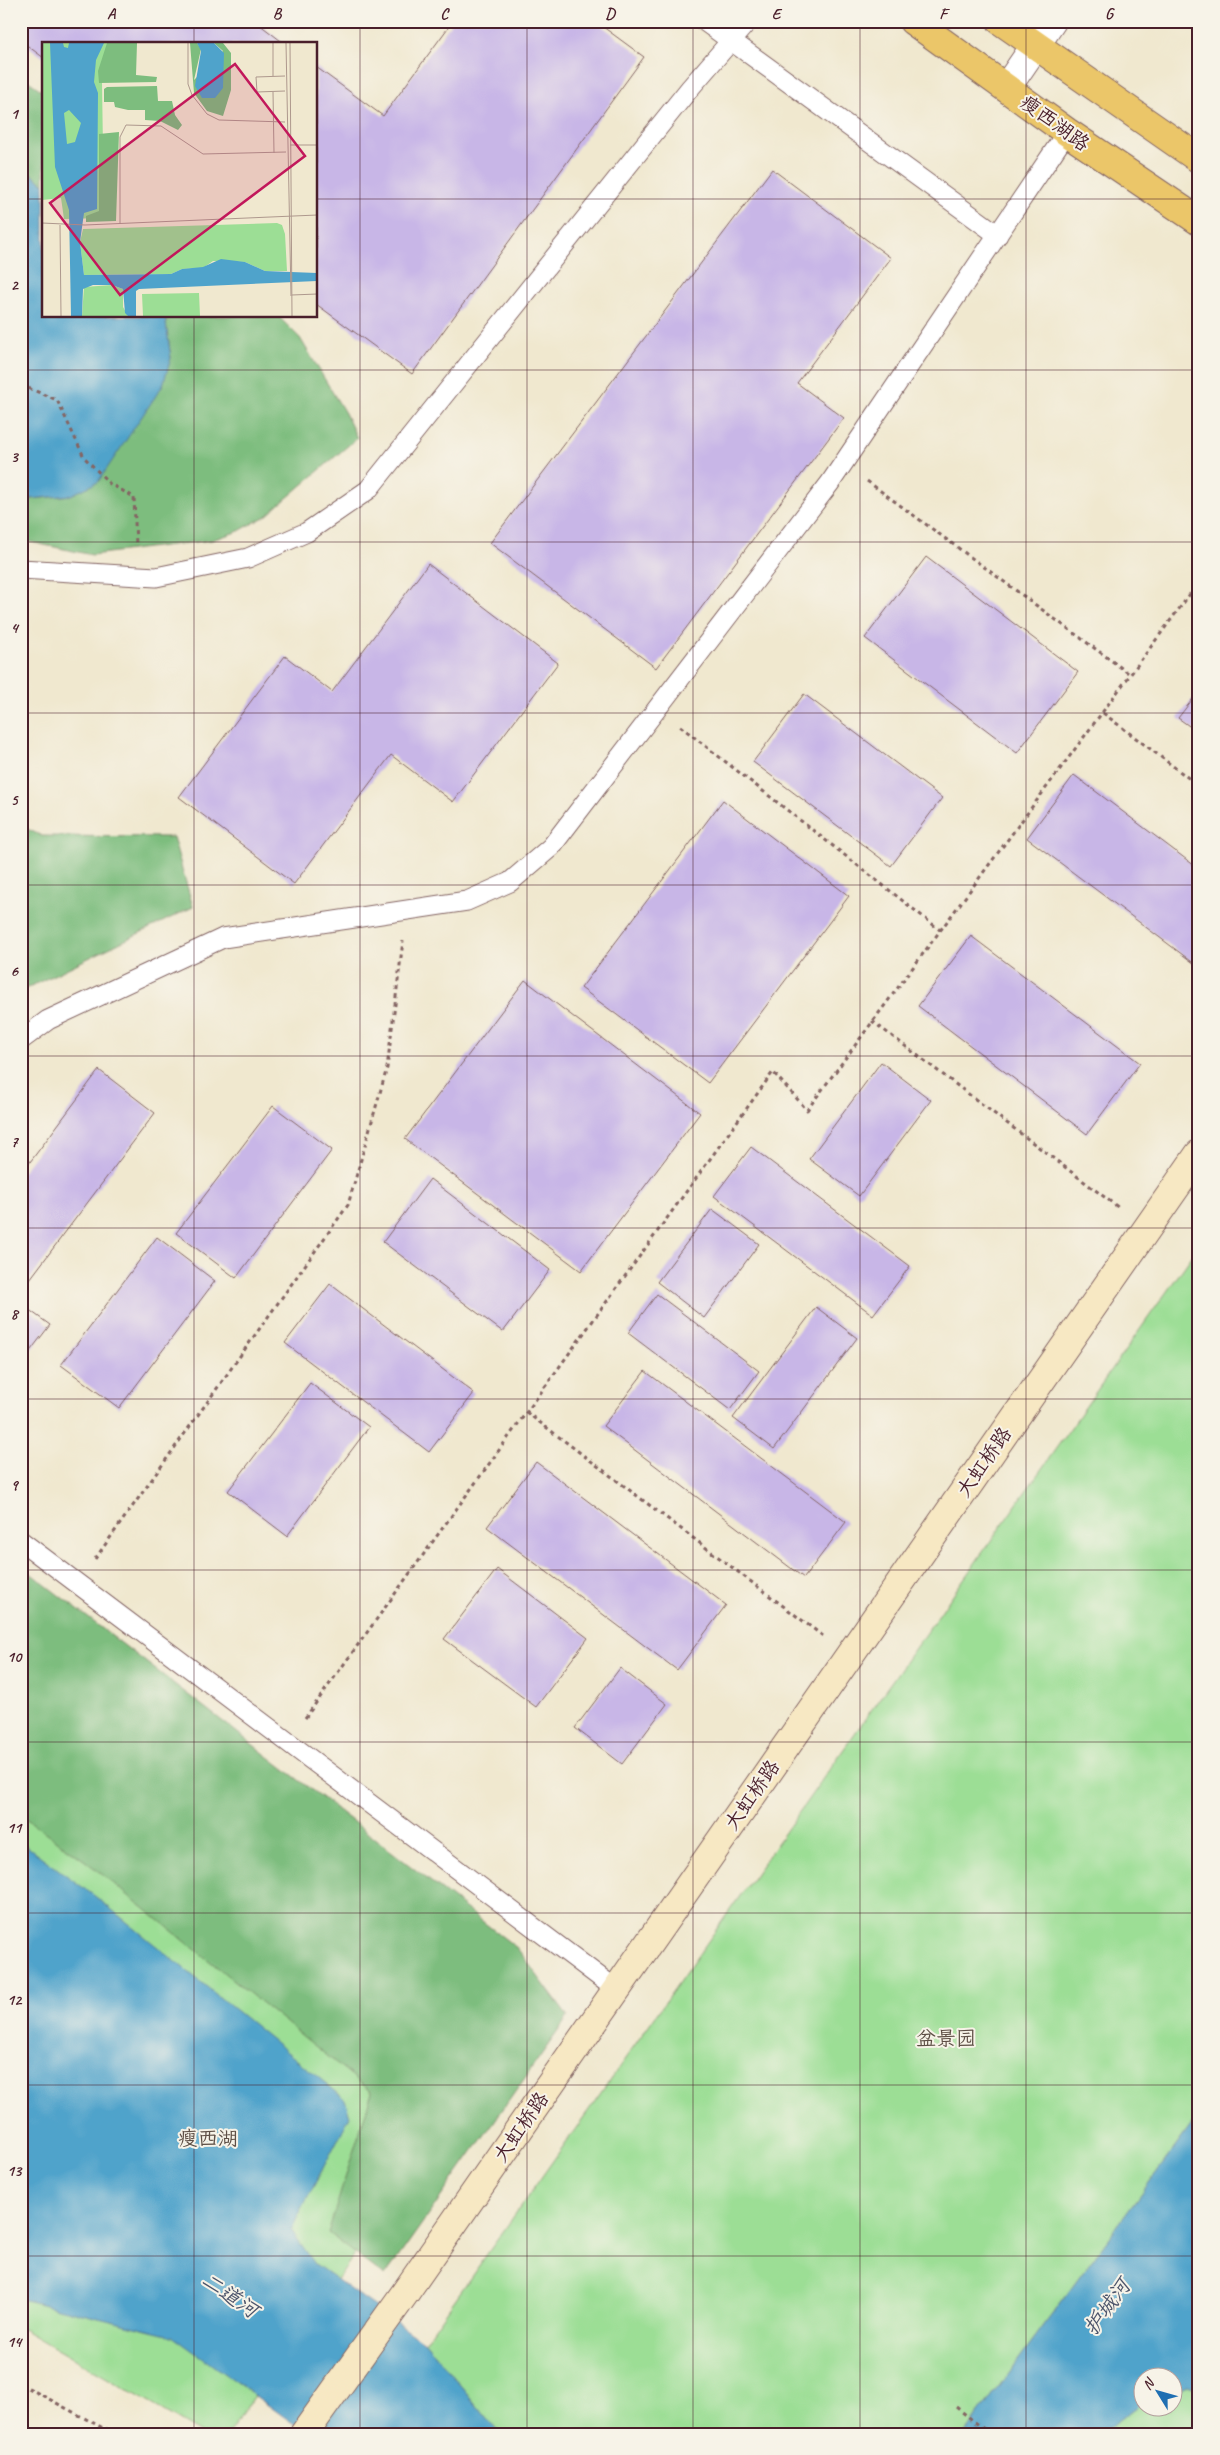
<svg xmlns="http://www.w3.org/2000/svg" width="1220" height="2455" viewBox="0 0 1220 2455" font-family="Caveat,'LXGW WenKai TC',sans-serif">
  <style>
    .green { fill: #9cde95; stroke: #737e60 }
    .forest { fill: #7dbd7e; stroke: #646e54 }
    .water { fill: #4fa3cb; stroke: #4c617b }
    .building { fill: #c8b6e7 }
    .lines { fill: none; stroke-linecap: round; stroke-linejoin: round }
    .lane-casing { stroke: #846564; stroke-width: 21 }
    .street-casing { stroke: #846564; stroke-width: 30 }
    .secondary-casing { stroke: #846564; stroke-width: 30 }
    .primary-casing { stroke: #846564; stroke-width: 30 }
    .path { stroke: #846564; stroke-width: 3; stroke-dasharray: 4 4; stroke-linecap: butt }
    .lane { stroke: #fff; stroke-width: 19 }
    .street { stroke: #fff; stroke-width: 28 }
    .secondary { stroke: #f7e8c3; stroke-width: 28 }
    .primary { stroke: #ebc669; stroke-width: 28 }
    .grid { fill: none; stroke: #4a1f2b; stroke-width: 1; stroke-opacity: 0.55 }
    .labels { text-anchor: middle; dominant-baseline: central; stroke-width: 4; stroke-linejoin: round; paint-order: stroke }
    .street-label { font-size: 20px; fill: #4a1f2b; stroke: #f7f3e8 }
    .park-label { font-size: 20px; fill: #5e4f46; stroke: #f7f3e8 }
    .water-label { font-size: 21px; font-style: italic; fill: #4c546b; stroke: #f7f3e8 }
    .inset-road { fill: none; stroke: #ae988d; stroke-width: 1 }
    .view { fill: #c2185b; fill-opacity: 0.15; stroke: #c2185b; stroke-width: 2.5 }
    .inset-edge { fill: none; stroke: #4a1f2b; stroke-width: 2.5 }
    .neatline { fill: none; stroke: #4a1f2b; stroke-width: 2 }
    .grid-label { font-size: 16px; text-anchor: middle; font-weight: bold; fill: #4a1f2b }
  </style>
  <rect width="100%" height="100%" fill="#f7f3e8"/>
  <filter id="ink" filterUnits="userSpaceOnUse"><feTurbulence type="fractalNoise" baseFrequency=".02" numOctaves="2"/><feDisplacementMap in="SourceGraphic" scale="10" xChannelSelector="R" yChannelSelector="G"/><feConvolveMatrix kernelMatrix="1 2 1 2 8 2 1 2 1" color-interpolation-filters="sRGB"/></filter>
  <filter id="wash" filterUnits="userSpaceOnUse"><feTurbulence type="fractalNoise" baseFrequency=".0096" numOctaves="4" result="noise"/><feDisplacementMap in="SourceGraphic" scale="20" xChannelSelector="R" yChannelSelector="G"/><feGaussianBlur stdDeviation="1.12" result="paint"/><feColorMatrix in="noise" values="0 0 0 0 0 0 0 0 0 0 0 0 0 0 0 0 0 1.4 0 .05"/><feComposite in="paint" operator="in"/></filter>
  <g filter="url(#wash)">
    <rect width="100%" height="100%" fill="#f0e8cf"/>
    <path class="green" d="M1199 1246V2115L964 2434H500L425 2342Z
      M21 1787 470 2091 228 2434H203L23 2329 21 2331Z
      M1188 2386 1199 2390V2434H1101L1142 2403V2408H1172L1173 2392Z"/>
    <path class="forest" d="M21 76 44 92V184L21 166Z
      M165 316H278L300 338 345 413 357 438 266 516 239 531 212 540 92 555 21 540V500L71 495 171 358Z
      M21 826 42 836 173 837 193 907 21 991Z
      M21 1566 517 1948 568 2017 385 2276 328 2233 372 2092 88 1863 21 1815Z"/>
    <path class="water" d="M21 166 44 184V316H165L171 358 163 385 98 482 71 495 21 500Z
      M21 1842 96 1897 345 2099 350 2116 291 2230 315 2264 425 2342 500 2434H308L172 2336 21 2299Z
      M1199 2115V2390L1188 2386 1173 2392 1172 2378H1142V2403L1101 2434H964Z"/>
    <g id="blocks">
      <path class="building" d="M21 21H255L285 44H44V58L21 41Z
        M453 21H595L644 57 412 374 316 304V67L383 116Z
        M772 169 891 258 797 383 844 418 656 668 490 543Z
        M926 557 1078 672 1017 753 865 638Z
        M428 564 558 663 453 802 391 755 294 884 179 797 285 656 332 692Z
        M1199 691V733L1178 718Z
        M804 694 942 798 891 866 753 762Z
        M1074 775 1199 869V967L1027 838Z
        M723 800 849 896 708 1083 581 988Z
        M971 936 1140 1063 1087 1134 918 1006Z
        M525 980 700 1113 581 1271 405 1139Z
        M881 1062 931 1100 859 1196 809 1159Z
        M99 1070 155 1113 21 1291V1174Z
        M273 1106 332 1150 236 1278 176 1233Z
        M751 1147 910 1266 873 1315 714 1196Z
        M430 1179 550 1270 503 1332 383 1242Z
        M712 1209 759 1244 704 1318 657 1282Z
        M157 1237 215 1281 119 1408 61 1365Z
        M330 1284 474 1393 429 1452 285 1343Z
        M657 1294 759 1371 730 1410 628 1333Z
        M21 1304 50 1325 21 1363Z
        M816 1307 857 1338 774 1449 733 1418Z
        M645 1371 846 1522 804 1578 603 1426Z
        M310 1383 369 1427 287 1536 228 1491Z
        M536 1462 726 1605 677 1670 487 1527Z
        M497 1569 588 1638 536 1707 444 1639Z
        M620 1668 667 1704 622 1764 575 1728Z"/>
    </g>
  </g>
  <g filter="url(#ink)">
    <use href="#blocks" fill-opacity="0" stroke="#846564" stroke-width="1"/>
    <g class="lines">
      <defs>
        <path id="lane" d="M704 21 998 235
          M21 569 156 577 248 558 307 532 368 490 690 88 748 21
          M21 1040 48 1020 223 938 467 901 510 882 551 847 830 483 1067 132
          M21 1541 617 1990"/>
        <path id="street" d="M1007 87 1052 21"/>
        <path id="secondary" d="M304 2434 405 2293 1199 1154"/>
        <path id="primary" d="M913 21 1067 132 1199 221
          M1001 21 1199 159"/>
      </defs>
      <use href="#lane" class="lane-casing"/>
      <use href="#street" class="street-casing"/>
      <use href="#secondary" class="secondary-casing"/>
      <use href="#primary" class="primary-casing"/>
      <path class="path" d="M21 385 57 400 84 457 110 484 134 497 136 546
        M867 481 1131 675
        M1103 713 1199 786
        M680 726 940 930
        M872 1021 1119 1208
        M526 1412 823 1636
        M95 1559 348 1205 387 1068 403 941
        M305 1718 773 1072 807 1110 1199 582
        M21 2384 114 2434
        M956 2407 990 2434"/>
      <use href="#lane" class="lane"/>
      <use href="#street" class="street"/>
      <use href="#secondary" class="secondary"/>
      <use href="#primary" class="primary"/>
    </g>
  </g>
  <path class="grid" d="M194 21V44M360 21V2434M527 21V2434M693 21V2434M860 21V2434M1026 21V2434M21 199H44M316 199H1199M194 316V2434M21 370H1199M21 542H1199M21 713H1199M21 885H1199M21 1056H1199M21 1228H1199M21 1399H1199M21 1570H1199M21 1742H1199M21 1913H1199M21 2085H1199M21 2256H1199"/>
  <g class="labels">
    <g class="street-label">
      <text transform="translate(1055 123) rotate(36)">瘦西湖路</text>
      <text transform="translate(984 1462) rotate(-55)">大虹桥路</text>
      <text transform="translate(752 1795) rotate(-55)">大虹桥路</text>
      <text transform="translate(521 2127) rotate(-55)">大虹桥路</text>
    </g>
    <g class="park-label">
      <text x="946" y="2038">盆景园</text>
      <text x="208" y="2138">瘦西湖</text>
    </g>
    <g class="water-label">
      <text transform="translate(230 2295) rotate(34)">二道河</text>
      <text transform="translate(1107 2307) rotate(-54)">护城河</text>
    </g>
  </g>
  <g transform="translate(42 42)">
    <rect width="275" height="275" fill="#f0e8cf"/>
    <path d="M0 1H69L60 40 62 176 22 177 19 156 0 158ZM235 181 240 183 243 192 245 229H223L203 220 171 219 161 226 140 227 129 232 42 233 38 200 41 187ZM70 243 81 247V265L86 274H40L42 245ZM157 251 158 274H101L100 252Z" fill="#9cde95"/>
    <path d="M65 1H95L94 33 115 35 114 40 57 41 56 29ZM148 1H155L159 7 152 38 181 9 172 1H181L189 11V48L181 74 165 69 152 51ZM115 44 116 59H130L133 73 140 83 136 88 118 79 103 78V68H86L73 65 72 60H62V47L65 45ZM77 90 74 179 44 180V174L57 169V92Z" fill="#7dbd7e"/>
    <path d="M8 1H21L22 5 26 6 27 1H62L54 18 52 40 56 51 55 167 42 171 38 200 42 233 129 232 140 227 161 225 179 217 203 220 223 229 275 231V239L97 247 94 249V274H86L83 271 81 247 70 243H51L41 247 40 274H29L27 168 13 125ZM27 68 39 81 33 100 25 102 22 71ZM155 1H172L182 11 181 46 173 56H160L153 44 159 9Z" fill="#4fa3cb" fill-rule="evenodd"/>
    <path class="inset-road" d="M146 1V42L150 53 165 72 177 78 243 80M231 1V34M244 1 249 254M248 1 250 274M243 49 215 50 214 35 243 34M231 50 232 111M248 103H275M0 181 43 183 275 173M78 182V95L84 83 119 84 161 112 244 110M18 183 19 274M250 253 275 252"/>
    <path class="view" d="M193 22 263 114 78 253 8 161Z"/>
    <rect width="275" height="275" class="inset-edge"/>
  </g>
  <rect width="1220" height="2455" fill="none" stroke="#f7f3e8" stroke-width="55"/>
  <g transform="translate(1158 2392) rotate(307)"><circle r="24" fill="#f7f3e8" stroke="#b29e9c"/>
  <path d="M0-4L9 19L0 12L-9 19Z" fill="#1f6fb2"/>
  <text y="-8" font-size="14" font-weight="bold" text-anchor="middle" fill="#4a1f2b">N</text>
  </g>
  <rect x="28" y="28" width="1164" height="2400" class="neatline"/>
  <g class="grid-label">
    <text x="111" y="19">A</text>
    <text x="277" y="19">B</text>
    <text x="444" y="19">C</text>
    <text x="610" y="19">D</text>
    <text x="776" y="19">E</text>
    <text x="943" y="19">F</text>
    <text x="1109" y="19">G</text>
    <text x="14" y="119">1</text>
    <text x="14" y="290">2</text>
    <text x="14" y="462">3</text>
    <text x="14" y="633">4</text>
    <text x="14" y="805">5</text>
    <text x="14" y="976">6</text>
    <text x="14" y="1147">7</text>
    <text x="14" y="1319">8</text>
    <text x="14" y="1490">9</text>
    <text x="14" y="1662">10</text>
    <text x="14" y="1833">11</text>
    <text x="14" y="2005">12</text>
    <text x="14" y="2176">13</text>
    <text x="14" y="2347">14</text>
  </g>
</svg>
